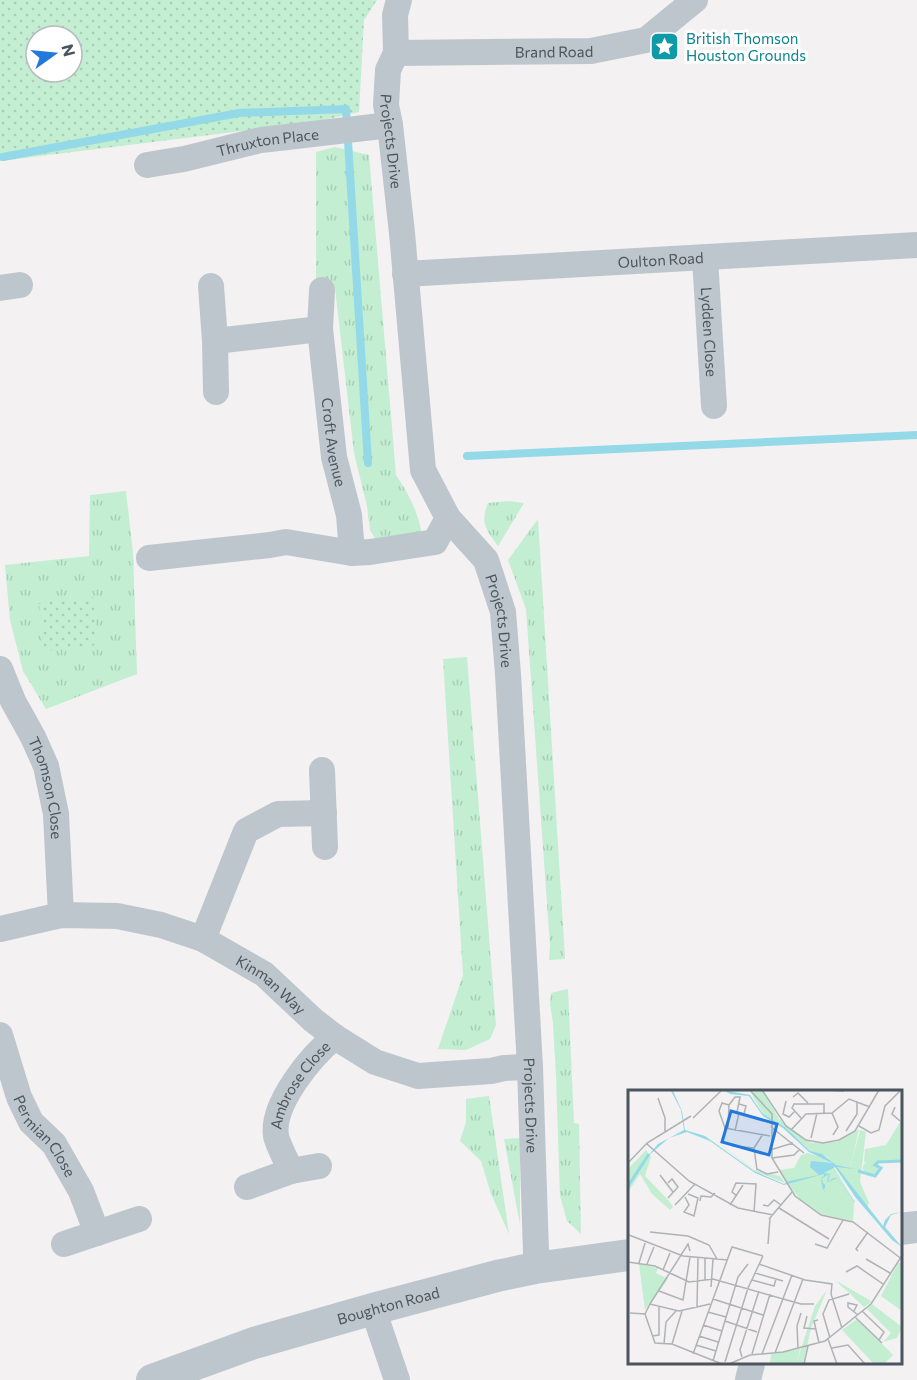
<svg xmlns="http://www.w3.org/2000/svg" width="917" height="1380" viewBox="0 0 917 1380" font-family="Commissioner,sans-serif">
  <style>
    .grass { fill: url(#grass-tufts) }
    .park { fill: url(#park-dots); fill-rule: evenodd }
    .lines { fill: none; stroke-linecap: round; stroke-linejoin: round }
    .stream { stroke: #93d9e8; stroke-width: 8 }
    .minor { stroke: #bec6cd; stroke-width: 26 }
    .tertiary { stroke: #bec6cd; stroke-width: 32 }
    .labels { text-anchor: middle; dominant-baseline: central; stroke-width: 6; stroke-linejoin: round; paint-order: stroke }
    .culture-label { font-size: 15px; fill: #0d838f; stroke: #fff; text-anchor: start }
    .street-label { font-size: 15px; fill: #4a555e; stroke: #fff }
    .inset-river { fill: none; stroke: #93d9e8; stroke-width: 3 }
    .inset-road { fill: none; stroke: #afb3b6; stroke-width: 1.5 }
    .view { fill: #2379db; fill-opacity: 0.15; stroke: #2379db; stroke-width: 3 }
    .inset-edge { fill: none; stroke: #4a555e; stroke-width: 3 }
  </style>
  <defs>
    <pattern id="grass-tufts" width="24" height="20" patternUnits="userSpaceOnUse" patternTransform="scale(1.5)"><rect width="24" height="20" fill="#c3eed2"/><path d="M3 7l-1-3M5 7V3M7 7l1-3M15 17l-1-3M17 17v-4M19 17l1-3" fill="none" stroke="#a9ceb7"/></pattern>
    <pattern id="park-dots" width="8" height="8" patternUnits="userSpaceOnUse" patternTransform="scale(1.5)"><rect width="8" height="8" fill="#c3eed2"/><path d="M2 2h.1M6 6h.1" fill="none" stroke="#a9ceb7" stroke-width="1.8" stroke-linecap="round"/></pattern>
  </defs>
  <rect width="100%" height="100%" fill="#f3f1f1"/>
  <path class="grass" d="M335 147 369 155 396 475C408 493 419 513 422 536L380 546 370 530 367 506 354 453 335 288 316 279V152Z
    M126 491 133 553 137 674 46 709 23 671 10 620 5 565 89 556 90 495Z
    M509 501 524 503 498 546C486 529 480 524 488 503Z
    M538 519 565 959 549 960 550 945 526 609 508 560Z
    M467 657 496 1025 490 1039 466 1050 438 1049 463 975 443 659Z
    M568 989 574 1123 579 1124 581 1234 567 1221 560 1196 556 1076 553 1023 550 1004 551 993Z
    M489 1096 509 1234 491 1194 481 1161 460 1141 466 1122V1099Z
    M520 1138V1224L504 1139Z"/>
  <path class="park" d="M0 0H377L364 20 359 112 314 122 0 161ZM36 36H72V72H36Z
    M93 597 97 645 44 651 39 603Z"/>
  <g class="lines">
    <path class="stream" d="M3 157 239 113 346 109 368 463
      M467 456 917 435"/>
    <g class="minor">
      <path id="s1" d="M399 0 395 15 396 53 388 70 386 105 390 125 402 233 423 470 448 518 486 560 503 612 508 674 530 1067 536 1253 535 1268"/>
      <path id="s2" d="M396 53 591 51 646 40 695 0"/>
      <path id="s3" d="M147 165 184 159 261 140 390 125"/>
      <path id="s4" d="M705 258 714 406"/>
      <path id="s5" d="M405 274 917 245"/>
      <path d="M211 286 215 341 216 392"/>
      <path d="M0 288 20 285"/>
      <path id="s6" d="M322 290 320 329 334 457 349 515 352 553"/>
      <path d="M215 341 320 329"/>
      <path d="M149 558 270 545 286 542 352 553 370 552 435 542 448 518"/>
      <path id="s7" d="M0 669 13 701 33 737 46 766 56 814 61 915"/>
      <path d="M322 770 325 847"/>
      <path id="s8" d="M0 929 61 915 117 916 161 925 203 939 264 974 313 1020 335 1037 375 1062 418 1076 491 1071 504 1068 530 1067"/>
      <path d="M203 939 246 831 278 814 324 813"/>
      <path id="s9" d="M0 1035 19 1097 31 1122 54 1144 81 1191 97 1233"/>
      <path id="s10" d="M291 1171C287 1162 278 1145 276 1136 271 1104 312 1055 335 1037"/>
      <path d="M247 1187 291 1171 319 1166"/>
      <path d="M64 1244 139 1219"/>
      <path d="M373 1309 397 1380"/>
      <path d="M748 1380 752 1364"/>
    </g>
    <g class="tertiary">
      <path d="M900 1229 917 1227"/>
      <path id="s11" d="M152 1380 254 1343 373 1309 497 1276 535 1268 629 1255"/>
    </g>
  </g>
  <defs>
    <symbol id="sight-square" viewBox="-11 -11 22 22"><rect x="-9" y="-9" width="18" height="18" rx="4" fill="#0f9aa8" stroke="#fff"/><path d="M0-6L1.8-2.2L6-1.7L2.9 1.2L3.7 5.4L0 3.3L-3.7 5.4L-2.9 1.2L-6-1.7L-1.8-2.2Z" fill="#fff"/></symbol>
  </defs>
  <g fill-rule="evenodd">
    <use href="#sight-square" x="648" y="30" width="33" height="33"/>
  </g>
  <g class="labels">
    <g class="culture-label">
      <text x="686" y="38">British Thomson<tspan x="686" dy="17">Houston Grounds</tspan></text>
    </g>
    <g class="street-label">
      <text stroke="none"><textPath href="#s2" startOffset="158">Brand Road</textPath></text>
      <text stroke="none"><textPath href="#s3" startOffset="123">Thruxton Place</textPath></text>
      <text stroke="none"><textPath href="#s1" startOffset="144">Projects Drive</textPath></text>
      <text stroke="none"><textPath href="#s5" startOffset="256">Oulton Road</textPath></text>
      <text stroke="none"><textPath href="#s4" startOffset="74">Lydden Close</textPath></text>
      <text stroke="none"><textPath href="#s6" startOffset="153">Croft Avenue</textPath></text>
      <text stroke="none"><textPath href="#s1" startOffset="648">Projects Drive</textPath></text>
      <text stroke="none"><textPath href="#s7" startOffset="129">Thomson Close</textPath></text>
      <text stroke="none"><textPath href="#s8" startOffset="290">Kinman Way</textPath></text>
      <text stroke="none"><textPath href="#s10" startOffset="96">Ambrose Close</textPath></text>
      <text stroke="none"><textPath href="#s1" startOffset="1134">Projects Drive</textPath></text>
      <text stroke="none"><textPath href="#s9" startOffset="112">Permian Close</textPath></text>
      <text stroke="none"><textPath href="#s11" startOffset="248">Boughton Road</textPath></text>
    </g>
  </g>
  <g transform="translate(628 1090)">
    <rect width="274" height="274" fill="#f3f1f1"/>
    <path d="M134 0 151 29 183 53 208 52 231 39 222 79 208 76 198 66 182 61 157 37 136 25 123 3ZM235 78a8 8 0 1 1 16 0a8 8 0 1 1-16 0ZM270 173H274V221L253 206Z" fill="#c3eed2"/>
    <path d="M232 40 238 42 232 92 241 113 239 118 208 76 222 78ZM85 48 126 80 152 86 157 93 126 81ZM18 60 23 67 17 86 41 111 45 117 42 120 24 104 12 84 0 102V79ZM207 190 243 211 242 213 236 217Z" fill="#c3eed2"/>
    <path d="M172 259 168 274H142L143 264Z" fill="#c3eed2"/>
    <path d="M274 29V71L236 72 237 59 258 55ZM180 63 200 70 207 79 226 111 225 131 193 124 172 110 150 80 166 78 173 65ZM11 174 30 178 28 183 40 189 17 220ZM199 200 183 238 175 274H168L187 216ZM244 214 274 237 269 248 255 252 263 243 239 219ZM229 229 265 265 256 274H246L214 240Z" fill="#c3eed2"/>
    <path d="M56 0 45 1 54 21 57 40 77 46 126 81 156 94 161 91 191 85 182 77 183 71 204 73 181 62 155 38 135 26 121 6 102 4 95 0 122 5 135 24 157 37 182 61 194 64 208 75 227 79 209 77 255 136 257 130 263 124 274 122 263 125 257 137 274 157 264 150 228 108 207 77 196 83 202 84 200 92 204 89 207 88H209L227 112 225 131 227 113 209 88 200 92 199 91 201 84 193 89 194 90 195 93 197 95V98L195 100 197 101 200 104V110V104L195 100 193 90V88L196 86V84L156 95 127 83 82 51 59 42 41 48 19 67 30 54 56 40 53 20 43 1Z" fill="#93d9e8"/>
    <path class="inset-river" d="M230 81 247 86 253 78 247 75 250 72 275 71M0 96 21 64"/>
    <path class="inset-road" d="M122 0 144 24V68L167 106 193 125 225 132 275 170M134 0 158 36 178 50 195 53 211 50 227 41 251 0M198 0 216 1M165 7 170 3 180 13M30 8 37 28V42M158 11 155 24 161 27 167 21M101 15 94 13 91 21 97 38 142 46M101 15 107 7H112L109 22 116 24 118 16 111 14M267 17 264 24 272 31M204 23 210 37 205 45M65 28 94 0M173 28 164 18 166 14H196V24M231 36 243 43 251 40 257 16 273 0M143 37 176 63M100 39 101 15M163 40 178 24 204 23 221 9 242 17M107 41 111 23M218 41 229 24V11M183 48 189 23M19 54 61 91 110 118 145 125M104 56 126 58M142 60 165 53M144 68 166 65 172 59M0 73 19 53 63 26M129 79 139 84 150 82M129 80 126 58 135 44M32 85 45 102M40 93 44 89 50 97 40 108M109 106 104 102 108 93 128 94 126 122M57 107 61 115 56 122 66 126 70 108 60 104M72 111 73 106 83 107 87 103M47 115 67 94M102 115 115 95M135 115 140 116 146 110 153 115M151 118 201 149M141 129 164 102M0 130V173M22 142 60 146 81 155 89 169M1 145 55 166 100 170M140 154 142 128M187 154 199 158 215 130M230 161 228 159 240 142M238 169 262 183M0 172 27 176 44 184M11 173 17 153M19 174 26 157M131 174 177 190 204 194 203 204 214 238M35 180 42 163M218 182 229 176 255 194M127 183 155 191M44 184 61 192 85 189 173 214H186M77 190V168M124 190 146 196 148 189M83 197 85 169M31 201 55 210 62 167M85 209 135 225M22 214 60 154 62 161M69 217 70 167M226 221 229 215 220 213V217L230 225M234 221 256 242 251 250M80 222 98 227M2 223 17 224 27 253 44 254 94 274M17 224 22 214 51 221 82 214M179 226 176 238 188 239M227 227 254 253M190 230 186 231 191 253M97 231 129 242M75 235 94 241M24 246 31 245V217M71 246 90 252M202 248 195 224 201 210 221 204M200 249 209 274M36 254 38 232 48 221M44 254 54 221M68 255 88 261M170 258 169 236 173 223M204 258 220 255 237 274M147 263 175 189M65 264 104 157 135 166M124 264 142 204M134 264 164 185M114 267 112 260 131 201M85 271 110 187 120 174M97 272 120 198 135 166M101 274 122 265 155 262 197 251 243 214 275 164M176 274 180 256"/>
    <path class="view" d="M103 21 149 34 141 65 94 52Z"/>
    <rect width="274" height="274" class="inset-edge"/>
  </g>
  <g transform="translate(54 54) rotate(75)"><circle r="28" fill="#ffffff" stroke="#b7bbbf" stroke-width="1.5"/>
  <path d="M0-4.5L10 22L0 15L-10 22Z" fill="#2379db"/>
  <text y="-9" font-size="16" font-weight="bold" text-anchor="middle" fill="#4a555e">N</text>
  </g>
</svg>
